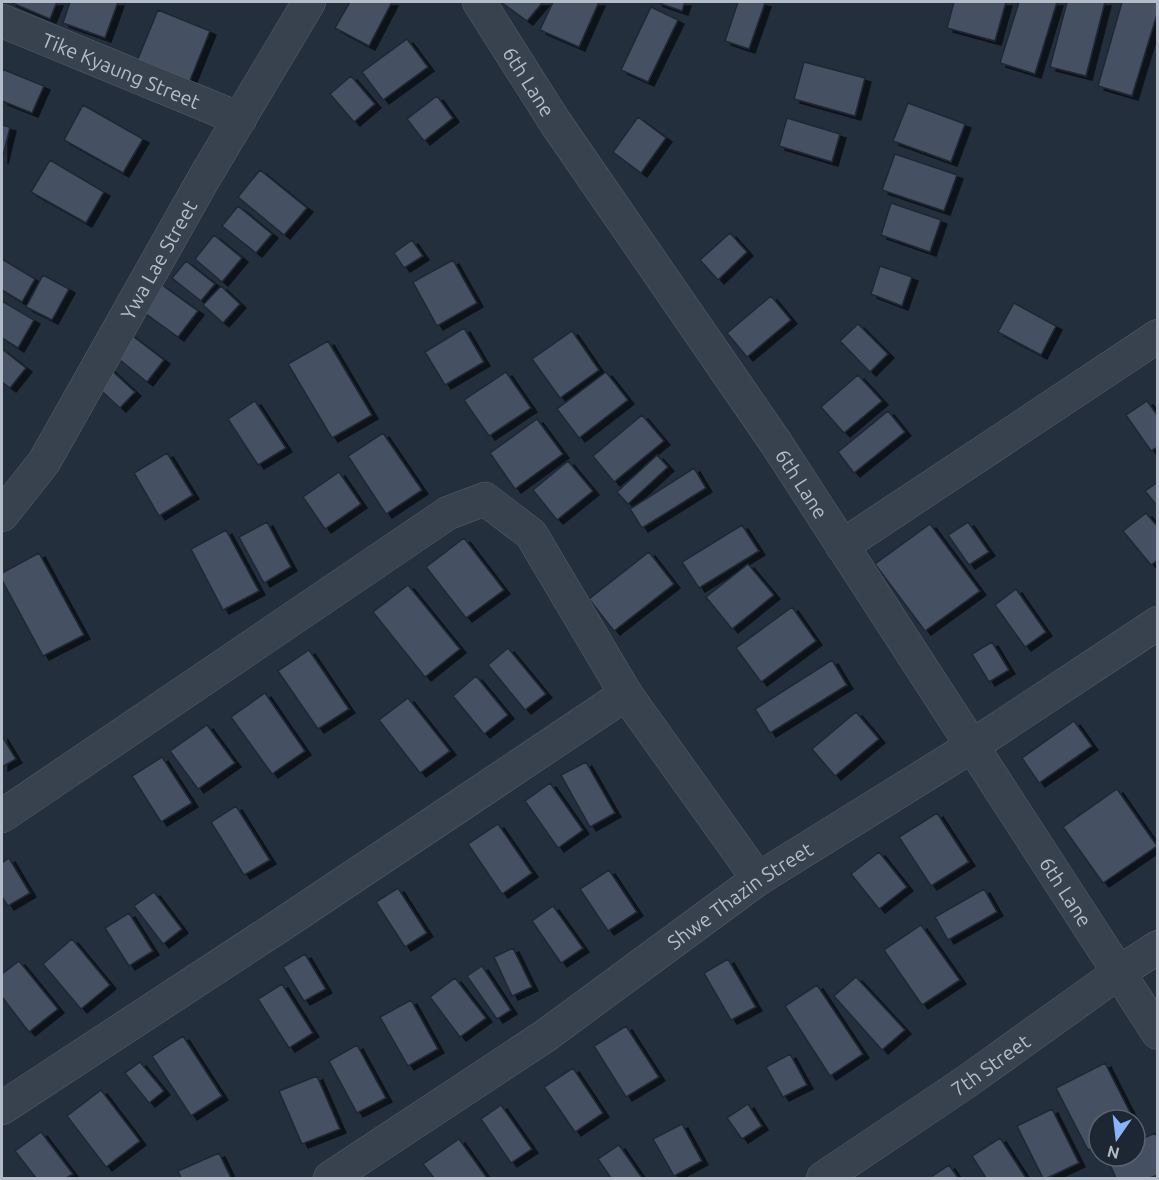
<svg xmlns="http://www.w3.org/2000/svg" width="1159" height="1180" viewBox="0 0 1159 1180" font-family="Ubuntu,sans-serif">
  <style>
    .building { fill: #455162; stroke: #1f2835; stroke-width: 1.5; filter: url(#shadow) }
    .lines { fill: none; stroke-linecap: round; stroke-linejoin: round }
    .minor-casing { stroke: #565f6c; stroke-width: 34 }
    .tertiary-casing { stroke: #565f6c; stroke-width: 34 }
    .minor { stroke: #38414e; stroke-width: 33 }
    .tertiary { stroke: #38414e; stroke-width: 33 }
    .labels { text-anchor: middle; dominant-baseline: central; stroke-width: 5; stroke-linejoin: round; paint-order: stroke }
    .street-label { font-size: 20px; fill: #b4bcc9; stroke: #1d2633 }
  </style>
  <defs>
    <filter id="shadow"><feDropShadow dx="6" dy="4" stdDeviation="0" flood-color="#0009"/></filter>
  </defs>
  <rect width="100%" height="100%" fill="#242f3e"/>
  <path class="building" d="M10 2H57L50 19Z
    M70 2H118L105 38 63 23Z
    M350 2H392L369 46 335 28Z
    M501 2H543L527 21Z
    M553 2H599L579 47 540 30Z
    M656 2H685L682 11Z
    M738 2H761L765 3 749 49 725 41Z
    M954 2H1006L995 41 947 28Z
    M1019 2H1057L1035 74 1000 63Z
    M1067 2H1105L1086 76 1050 67Z
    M1122 2H1158V11L1132 96 1098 86Z
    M651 7 678 20 648 82 621 70Z
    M158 10 210 31 189 83 137 61Z
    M407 39 428 67 383 100 362 72Z
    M804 62 865 78 855 116 794 99Z
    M2 69 44 86 32 113 2 101Z
    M351 76 375 104 354 122 330 94Z
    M437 96 453 118 424 141 407 119Z
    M908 103 965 124 951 162 893 141Z
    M83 105 143 139 123 173 64 140Z
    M638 117 666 138 641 173 613 152Z
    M787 118 840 134 832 162 779 146Z
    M2 125 10 127 2 160Z
    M895 154 957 175 944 211 882 190Z
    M50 160 104 192 86 223 31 192Z
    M260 170 307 208 284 235 238 197Z
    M891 203 941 220 930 252 881 235Z
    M238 206 272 234 256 253 222 226Z
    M730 233 747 252 718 280 700 260Z
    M214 235 242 258 222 282 195 259Z
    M412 240 423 256 404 268 394 253Z
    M2 259 35 279 22 302 2 290Z
    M453 260 477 303 437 326 413 282Z
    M186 261 215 284 201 301 172 278Z
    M880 266 912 277 902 306 871 294Z
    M43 275 69 289 52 320 26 307Z
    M162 285 198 311 178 337 142 311Z
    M221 286 240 304 223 323 203 305Z
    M771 296 791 320 747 357 727 333Z
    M2 301 34 320 18 348 2 338Z
    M1014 303 1056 326 1041 355 998 332Z
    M858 324 888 354 870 372 840 341Z
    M464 328 484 362 445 385 425 352Z
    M572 331 599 370 560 398 532 359Z
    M130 334 164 360 147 382 114 355Z
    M328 341 372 415 332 438 288 364Z
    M2 349 26 368 10 388 2 382Z
    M108 367 135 392 120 408 93 383Z
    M506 372 531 408 489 436 464 400Z
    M606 372 628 400 579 438 557 409Z
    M858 375 882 401 844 433 821 407Z
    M255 401 286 448 258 465 228 419Z
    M1147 401 1158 416V447L1151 451 1126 415Z
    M888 411 905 432 854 473 838 452Z
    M642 415 664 441 614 482 593 456Z
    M537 419 563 454 515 489 490 453Z
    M383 433 422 490 386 514 348 456Z
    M167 453 193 495 159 516 134 473Z
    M657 455 668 467 628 504 617 492Z
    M568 461 593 491 557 520 533 490Z
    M694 468 706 488 642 528 630 509Z
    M339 472 361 504 325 529 303 497Z
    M1158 482V507L1145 491Z
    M1146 513 1158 527V560L1151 565 1123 531Z
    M267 522 291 567 264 583 239 537Z
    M968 522 989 552 969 565 948 535Z
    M930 524 980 591 925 631 875 564Z
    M742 525 759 551 699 588 682 562Z
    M226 530 259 591 223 610 191 549Z
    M464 538 504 590 466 618 426 567Z
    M649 552 674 584 614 631 589 599Z
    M39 553 84 635 43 656 2 580V573Z
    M748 564 774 595 732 629 706 597Z
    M408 585 460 649 425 677 373 612Z
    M1016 589 1046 632 1025 647 995 605Z
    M792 607 816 641 761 682 736 648Z
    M992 642 1009 670 989 682 972 654Z
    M508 648 546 694 525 710 488 665Z
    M309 650 349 709 318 729 278 671Z
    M832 660 847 685 770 733 755 709Z
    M476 676 508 715 484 734 453 696Z
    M265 693 305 751 272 774 231 717Z
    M408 698 450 751 420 773 379 720Z
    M856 712 879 739 835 776 812 749Z
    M1074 721 1092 746 1039 783 1022 758Z
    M207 725 235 763 198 789 170 751Z
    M2 736 16 759 2 767Z
    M162 757 192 803 161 822 132 776Z
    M586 762 615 813 590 827 561 775Z
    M550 783 583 830 558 848 525 801Z
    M1117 789 1157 846 1103 883 1063 827Z
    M236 806 270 860 244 875 211 822Z
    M937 813 969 862 931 886 899 837Z
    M498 824 532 873 502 894 468 844Z
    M879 852 907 887 879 909 851 874Z
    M9 858 30 893 8 906 2 897V863Z
    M609 870 637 912 608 931 580 889Z
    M398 888 427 933 405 947 376 902Z
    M984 889 997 912 948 940 935 917Z
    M154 892 182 929 163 944 134 906Z
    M553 906 583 948 561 963 532 921Z
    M129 913 153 951 129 966 105 928Z
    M921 925 960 980 922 1005 884 950Z
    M72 939 110 985 81 1009 43 964Z
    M513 948 532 987 512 996 494 957Z
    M305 954 326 989 304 1001 283 967Z
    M728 959 756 1007 731 1020 704 973Z
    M19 961 58 1009 29 1032 2 997V974Z
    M482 966 511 1010 497 1019 467 976Z
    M856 977 905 1030 882 1050 834 996Z
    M455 978 486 1018 460 1037 430 997Z
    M282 984 313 1033 289 1048 258 999Z
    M817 985 863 1054 830 1076 785 1006Z
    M411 1000 438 1049 408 1066 380 1017Z
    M626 1026 659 1077 626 1097 594 1046Z
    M183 1036 222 1096 191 1116 152 1056Z
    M357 1045 386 1098 357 1113 329 1061Z
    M790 1054 807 1085 783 1097 766 1067Z
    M140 1062 164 1091 149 1103 125 1073Z
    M1105 1063 1134 1120H1099V1145L1088 1150 1056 1088Z
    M573 1068 603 1113 575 1132 544 1087Z
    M317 1076 340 1129 302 1144 279 1091Z
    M101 1090 140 1141 106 1167 67 1116Z
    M748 1104 762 1126 742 1139 727 1118Z
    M501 1105 532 1149 511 1163 481 1119Z
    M1052 1109 1079 1163 1047 1178H1043L1017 1126Z
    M682 1124 702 1161 674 1176 653 1139Z
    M41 1132 73 1174 66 1178H36L15 1151Z
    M1155 1133 1158 1139V1175L1150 1178H1116L1106 1156H1135V1142Z
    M1000 1138 1026 1178H986L972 1156Z
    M459 1139 487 1178H434L423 1164Z
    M619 1145 642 1178H611L598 1159Z
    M219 1153 231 1178H181L178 1171Z
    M949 1165 958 1178H929Z"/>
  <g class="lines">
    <defs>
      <g id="minor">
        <path id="s1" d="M479 2 555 122 776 443 1158 1033"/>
        <path id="s2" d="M2 21 240 119"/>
        <path id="s3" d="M2 515 44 462 203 180 309 2"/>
        <path d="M842 546 1158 336"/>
        <path d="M2 816 448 513 485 499 531 534 626 694 758 879"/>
        <path d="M2 1108 281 925 626 694"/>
        <path id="s4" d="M330 1178 545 1036 758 879 972 746 1158 623"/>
      </g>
      <g id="tertiary">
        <path id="s5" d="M823 1178 966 1082 1118 973 1158 947"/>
      </g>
    </defs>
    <use href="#minor" class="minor-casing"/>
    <use href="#tertiary" class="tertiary-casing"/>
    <use href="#minor" class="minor"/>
    <use href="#tertiary" class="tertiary"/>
  </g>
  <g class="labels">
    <g class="street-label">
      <text stroke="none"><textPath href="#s2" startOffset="129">Tike Kyaung Street</textPath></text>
      <text stroke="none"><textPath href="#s1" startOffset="94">6th Lane</textPath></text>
      <text stroke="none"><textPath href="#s3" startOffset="300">Ywa Lae Street</textPath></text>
      <text stroke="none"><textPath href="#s1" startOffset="580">6th Lane</textPath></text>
      <text stroke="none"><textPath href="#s1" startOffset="1066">6th Lane</textPath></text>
      <text stroke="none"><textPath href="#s4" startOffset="498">Shwe Thazin Street</textPath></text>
      <text stroke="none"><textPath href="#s5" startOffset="202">7th Street</textPath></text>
    </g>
  </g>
  <rect width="1159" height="1180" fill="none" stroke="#b4bcc9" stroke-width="6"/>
  <g transform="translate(1117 1138) rotate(194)"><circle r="28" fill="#1d2633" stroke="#59626f" stroke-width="1.5"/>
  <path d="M0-4.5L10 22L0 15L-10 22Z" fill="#8ab4f8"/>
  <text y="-9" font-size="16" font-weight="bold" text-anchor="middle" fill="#b4bcc9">N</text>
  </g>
</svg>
